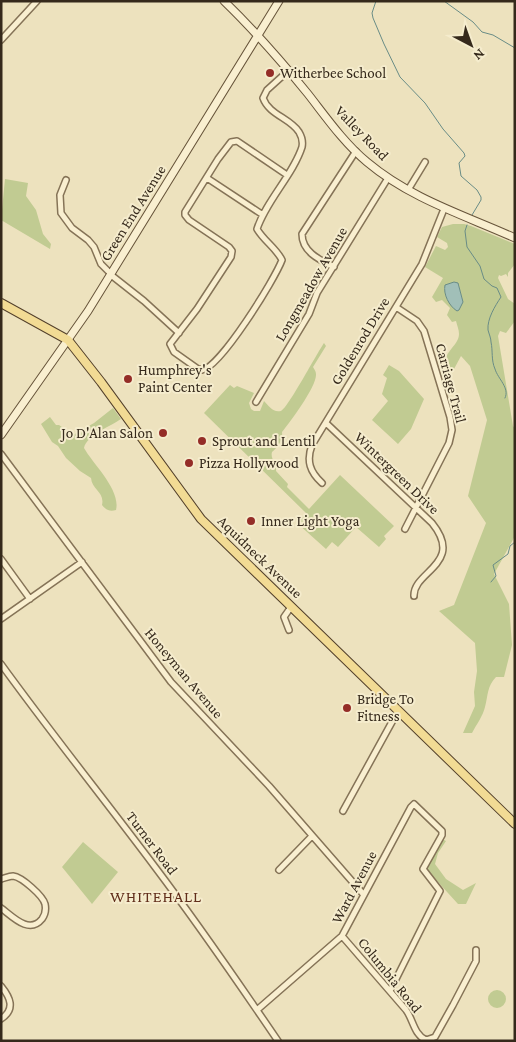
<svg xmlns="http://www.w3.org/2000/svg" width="516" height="1042" viewBox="0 0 516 1042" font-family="'Crimson Pro',serif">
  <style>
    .green { fill: #c1cb92; fill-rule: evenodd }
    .water { fill: #a1bfb8; stroke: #698c86 }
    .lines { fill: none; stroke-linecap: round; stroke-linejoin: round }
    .stream { stroke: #698c86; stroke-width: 1 }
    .minor-casing { stroke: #857357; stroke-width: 8 }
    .secondary-casing { stroke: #67543a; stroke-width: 9 }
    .primary-casing { stroke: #53402b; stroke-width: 10 }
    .minor { stroke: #f9efd0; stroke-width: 5 }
    .secondary { stroke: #f9efd0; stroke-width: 7 }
    .primary { stroke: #f2db94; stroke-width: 8 }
    .poi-dot { fill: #942d27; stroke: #f5eccd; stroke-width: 2 }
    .labels { text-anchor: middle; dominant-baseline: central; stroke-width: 4; stroke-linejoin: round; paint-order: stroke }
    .poi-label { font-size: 15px; fill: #35291b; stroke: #f5eccd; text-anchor: start }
    .street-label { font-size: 15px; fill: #35291b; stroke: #f5eccd }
    .neighbourhood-label { font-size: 16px; letter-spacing: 1px; fill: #612e1b; stroke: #f5eccd }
  </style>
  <rect width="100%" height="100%" fill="#ede2be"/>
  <path class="green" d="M5 179 28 183 26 196 36 210 43 234 51 244 50 249 1 220Z
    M453 224H464L471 226 515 244V264L508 273V277L506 274 501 276 499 275 498 278 508 299 515 304V321L506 333 500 331 498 336 513 426 515 429V536L494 574 509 604 512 645 504 677H496C487 686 488 696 485 707 483 716 476 725 472 733H463L475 706 474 692 477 671 475 643 439 611 454 605 486 523 468 496 487 420 470 366 461 356 454 369 448 371 445 368C442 352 459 346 459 334 459 330 457 325 456 321L452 322 447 315 450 308 442 300 436 302 432 297 443 278 425 267 436 246 445 250 448 247 447 243 437 237 442 227ZM454 282 458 284 463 302 452 306 447 299 444 288Z
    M324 343 326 346 313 367C314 369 316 371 316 374 317 386 290 422 282 432 283 440 278 447 272 452 270 459 277 464 276 471L288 484 287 487 309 509 340 475 394 526 384 536 386 539 379 547 356 527 338 547 332 542 326 549 297 523 306 513 204 413 230 385 234 388 237 386 254 393 249 403 251 409 254 411H260L264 401C269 406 273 413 281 411 288 408 317 353 324 343Z
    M389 365 399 371 424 399 411 429 398 444 372 420 388 401 382 394 387 378 383 375Z
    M113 408 121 419C111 426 87 435 84 448 93 464 121 490 116 510 110 512 106 510 102 505 105 492 92 490 91 478L80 471 66 458 58 446 52 442 41 424 50 417 56 425H59L73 435 94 423Z
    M442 839 446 841 438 853 435 864 446 879 463 890 476 883 466 904H458L427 870V868Z
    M83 842 118 872 92 904 62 867Z
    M488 999a9 9 0 1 1 18 0a9 9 0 1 1-18 0Z"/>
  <path class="water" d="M454 282 458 283 463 302 459 310 457 311C449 306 443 294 445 285Z"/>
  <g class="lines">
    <path class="stream" d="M376 1 372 13 373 18 384 44 400 77 425 103 443 129 464 153 465 156 459 163 461 176 477 190 481 197V200L472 215
      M444 1 473 22 482 32 493 35 515 48
      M467 225 465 231 467 247 480 266 484 279 492 286 497 288 501 297C495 306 487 319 488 330 489 334 491 338 491 342 493 351 491 360 495 369 498 379 510 388 505 398
      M491 582 496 576 493 565 508 554 510 546 515 542"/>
    <defs>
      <path id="minor" d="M1 40 37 1
        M287 175 237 141 231 142 218 159 185 212V215L189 220 229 247 232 251 231 257 197 309 170 344 174 352 198 369 202 370C220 368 275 279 282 260 276 248 264 241 257 229 266 201 293 175 302 147 303 142 302 137 299 132 290 118 269 115 263 98L267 90 288 71
        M207 178 263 215
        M66 180 60 195 61 213 72 228 88 240 94 247 101 264 111 274
        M408 190 425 162
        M334 267C320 260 302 252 302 234L356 151
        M111 275 144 301 179 333
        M396 307 417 321 424 331 450 417 452 430 449 443 405 529
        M256 402 309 314 317 293 388 178
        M326 423 432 523C465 564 413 571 414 596
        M1 454 171 682 269 786 364 895
        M322 483C310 472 306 461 312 445L422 264 444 209
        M1 559 30 599
        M1 619 82 562
        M289 630 284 617 291 607
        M1 664C51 733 104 799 155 867 198 924 238 982 278 1041
        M343 811 398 711
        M279 870 312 836
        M1 879C5 878 9 876 13 876 22 877 43 896 45 904 46 909 45 915 42 919 29 935 12 916 1 908
        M342 936 406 1010C413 1019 414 1035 426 1040L435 1037 453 1005 476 961V950
        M1 986C10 997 16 1009 1 1019
        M257 1010 342 936 411 807 414 804 442 831V835L423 869 440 891 390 991"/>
      <path id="secondary" d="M224 1C254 30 281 61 308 94 326 117 344 143 367 162 411 199 464 215 515 238
        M1 435 88 311 279 1"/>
      <path id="primary" d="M1 303 68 340 101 382 201 519 515 824"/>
    </defs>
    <use href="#minor" class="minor-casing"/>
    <use href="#secondary" class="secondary-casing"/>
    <use href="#primary" class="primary-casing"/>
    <use href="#minor" class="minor"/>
    <use href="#secondary" class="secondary"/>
    <use href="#primary" class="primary"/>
  </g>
  <g class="poi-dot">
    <circle cx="270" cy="73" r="5"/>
    <circle cx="128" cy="379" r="5"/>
    <circle cx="163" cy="433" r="5"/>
    <circle cx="202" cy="441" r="5"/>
    <circle cx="189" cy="463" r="5"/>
    <circle cx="251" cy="521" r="5"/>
    <circle cx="347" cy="708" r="5"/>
  </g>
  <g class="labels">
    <g class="poi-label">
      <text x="280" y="73">Witherbee School</text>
      <text x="138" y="370">Humphrey's<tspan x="138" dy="17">Paint Center</tspan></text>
      <text x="153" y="433" text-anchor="end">Jo D'Alan Salon</text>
      <text x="212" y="441">Sprout and Lentil</text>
      <text x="199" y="463">Pizza Hollywood</text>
      <text x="261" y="521">Inner Light Yoga</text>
      <text x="357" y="699">Bridge To<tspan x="357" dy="17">Fitness</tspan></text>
    </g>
    <g class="street-label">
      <text transform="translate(362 133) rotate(46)">Valley Road</text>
      <text transform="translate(133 213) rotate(-58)">Green End Avenue</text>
      <text transform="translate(311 284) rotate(-60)">Longmeadow Avenue</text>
      <text transform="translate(360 341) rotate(-59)">Goldenrod Drive</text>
      <text transform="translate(451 383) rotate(75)">Carriage Trail</text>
      <text transform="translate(397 473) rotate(44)">Wintergreen Drive</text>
      <text transform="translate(260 557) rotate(44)">Aquidneck Avenue</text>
      <text transform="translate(184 673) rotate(50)">Honeyman Avenue</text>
      <text transform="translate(152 843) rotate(53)">Turner Road</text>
      <text transform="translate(354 887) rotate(-62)">Ward Avenue</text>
      <text transform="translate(390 975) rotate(51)">Columbia Road</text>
    </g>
    <g class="neighbourhood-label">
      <text x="156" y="896">WHITEHALL</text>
    </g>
  </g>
  <rect width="516" height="1042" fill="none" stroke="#35291b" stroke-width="5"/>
  <g transform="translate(471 45) rotate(139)" stroke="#f5eccd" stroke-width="4" paint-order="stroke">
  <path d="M0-4L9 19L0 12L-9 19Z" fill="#35291b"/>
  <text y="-8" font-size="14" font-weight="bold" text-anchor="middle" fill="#35291b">N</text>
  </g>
</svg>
